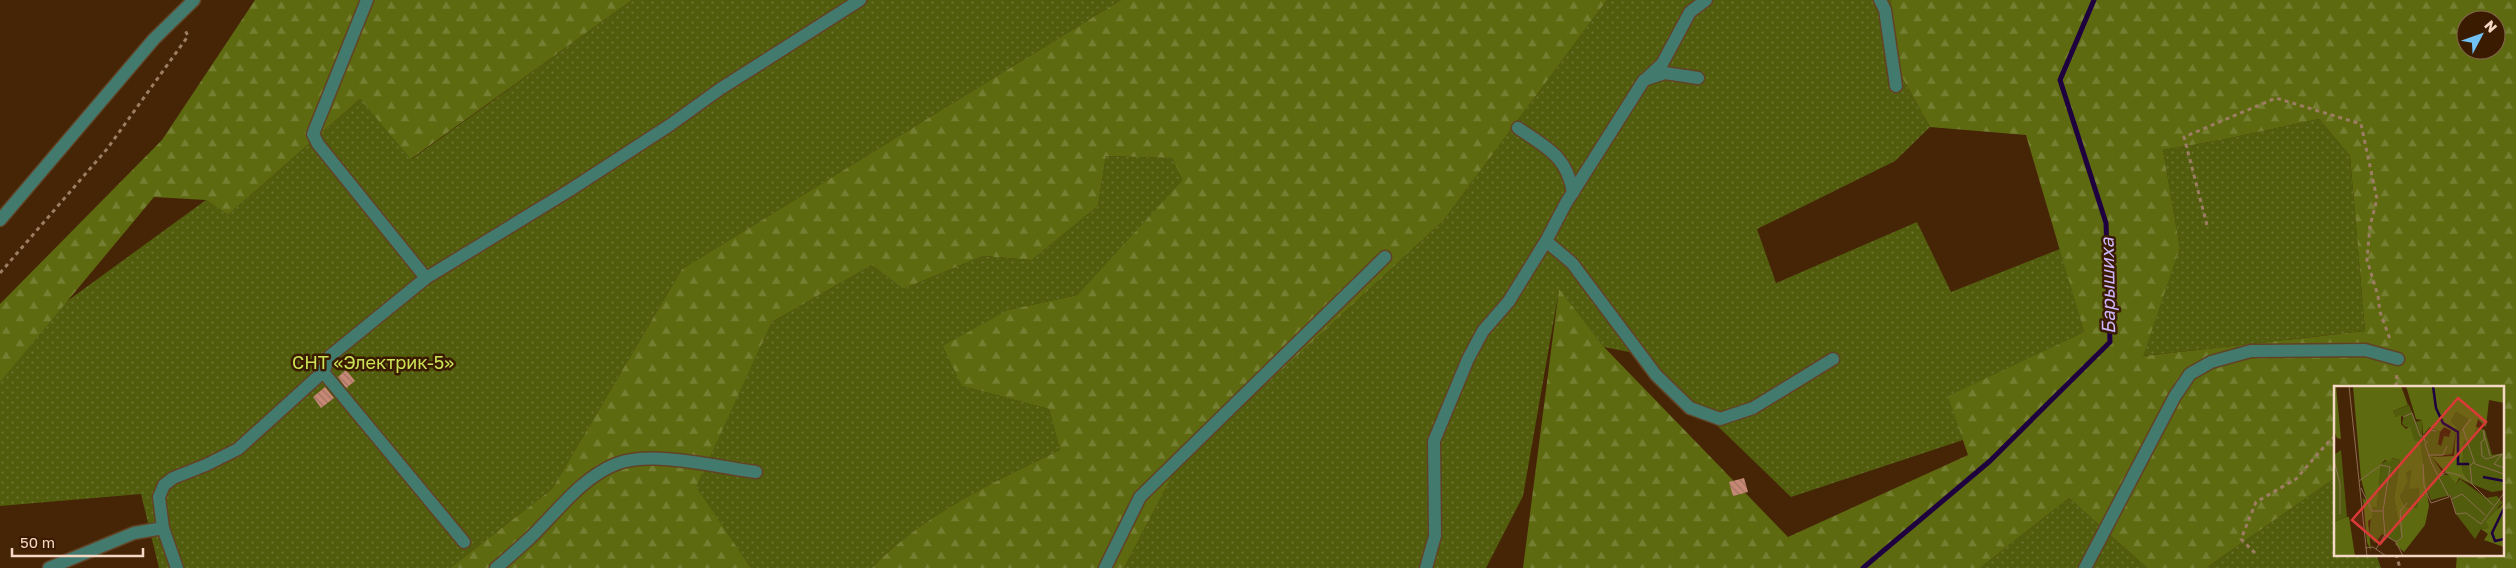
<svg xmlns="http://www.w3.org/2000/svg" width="2516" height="568" viewBox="0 0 2516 568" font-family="'Golos Text',sans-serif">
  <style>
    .green { fill: url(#green-dots) }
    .forest { fill: url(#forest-firs); fill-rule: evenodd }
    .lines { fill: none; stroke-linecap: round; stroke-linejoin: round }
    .stream { stroke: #1f003f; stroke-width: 5 }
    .building { fill: url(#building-back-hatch) }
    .minor-casing { stroke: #624225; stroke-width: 15 }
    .path { stroke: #9d7e64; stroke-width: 3; stroke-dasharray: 4 4; stroke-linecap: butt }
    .minor { stroke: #437a6e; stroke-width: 12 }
    .labels { text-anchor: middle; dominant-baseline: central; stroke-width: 5; stroke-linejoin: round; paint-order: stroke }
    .park-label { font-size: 18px; fill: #cbe456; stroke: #3b1b00 }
    .water-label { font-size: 19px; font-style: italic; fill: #ccb6fc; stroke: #3b1b00 }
    .inset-river { fill: none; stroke: #1f003f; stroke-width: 2.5 }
    .inset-road { fill: none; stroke: #8c6d52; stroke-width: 1 }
    .view { fill: #d93a38; fill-opacity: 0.15; stroke: #d93a38; stroke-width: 2.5 }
    .inset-edge { fill: none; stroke: #f5d9c5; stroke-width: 2.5 }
  </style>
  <defs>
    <pattern id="green-dots" width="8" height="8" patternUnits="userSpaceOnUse" patternTransform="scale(1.25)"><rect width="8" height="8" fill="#515d0d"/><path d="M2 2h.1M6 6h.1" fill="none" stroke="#6b742f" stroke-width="1.8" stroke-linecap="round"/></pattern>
    <pattern id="forest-firs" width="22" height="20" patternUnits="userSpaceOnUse" patternTransform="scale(1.25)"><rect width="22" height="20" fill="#5d6a10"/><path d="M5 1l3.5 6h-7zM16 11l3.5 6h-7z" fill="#757f31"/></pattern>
    <pattern id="building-back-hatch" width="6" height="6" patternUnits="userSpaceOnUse" patternTransform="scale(1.25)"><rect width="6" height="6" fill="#c78975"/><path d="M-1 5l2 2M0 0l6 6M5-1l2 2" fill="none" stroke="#a27364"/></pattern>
  </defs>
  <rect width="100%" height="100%" fill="#462506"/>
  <path class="green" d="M632 0H1121L682 269 552 489 450 568H159L141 494 0 506V350L206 200 228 215 360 99 412 159Z
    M1607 0H1891L1893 61 1930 127 1895 161 1757 229 1776 283 1917 222 1951 292 2060 249 2084 332 1949 396 1963 440 1791 497 1644 355 1604 347 1559 290 1523 496 1486 568H1124L1177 467 1444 220Z
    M2319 119 2350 156 2365 331 2142 356 2180 248 2163 150 2221 140Z
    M1106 156 1172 158 1184 180 1077 295 1008 310 962 386 1049 409 1060 450C994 482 923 514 872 568H751L695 487 772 322 872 265 903 289 983 256 1032 260 1098 206Z
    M2335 478V554H2376L2381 568H2206Z
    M2069 498 2147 568H1980Z"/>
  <path class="forest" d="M255 0H632L411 159 360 99 228 215 206 200 154 197 0 382V304L162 140Z
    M1121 0H1607L1444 220 1177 467 1124 568H872C923 514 994 482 1060 450L1049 409 962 386 943 346 1008 310 1077 295 1183 180 1172 158 1106 156 1098 206 1032 260 983 256 903 289 872 265 772 322 696 487 751 568H450L552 489 682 269Z
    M1891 0H2516V568H2456L2457 554H2502V387H2335V478L2206 568H2147L2069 498 1980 568H1523L1559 289 1604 347 1788 537 1968 455 1948 396 2084 332 2026 135 1930 127 1893 61ZM2466 20H2496V50H2466ZM2319 119 2350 156 2365 331 2143 356 2180 248 2163 150 2221 140Z"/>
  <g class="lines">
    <path class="stream" d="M1863 568 1990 461 2110 342 2106 223 2060 80 2094 0"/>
  </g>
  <path class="building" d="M346 370 355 381 346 388 338 377Z
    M325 387 334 398 321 408 313 397Z
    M1744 478 1748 492 1733 496 1729 482Z"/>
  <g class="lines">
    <defs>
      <path id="minor" d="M367 0 313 134 318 144 426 278
        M1880 0 1885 10 1896 86
        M1648 77 1662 64 1690 12 1706 0
        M1518 128C1547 148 1567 156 1573 193
        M0 220 154 39 194 0
        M1546 241 1572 263 1656 375 1690 408 1720 419 1753 408 1833 359
        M323 372 464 542
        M163 528 177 568
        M49 568 134 533 163 528 159 497 164 485 173 478 206 465 238 449 323 372 330 356 426 278 570 190 670 125 720 89 860 0
        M496 568C508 558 519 548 530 538 557 512 581 478 616 464 653 450 717 467 756 472
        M1105 568 1140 497 1385 257
        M1426 568 1435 536 1434 441 1468 359 1483 331 1509 301 1546 241 1566 203 1644 80 1665 73 1698 78
        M2085 568 2175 396 2190 374 2211 362 2251 351 2365 350 2398 359"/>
    </defs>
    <use href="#minor" class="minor-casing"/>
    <path class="path" d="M2207 225 2184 137 2276 98 2361 124 2377 199 2370 226 2367 260 2378 296 2380 312 2391 342
      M0 273 107 149 188 36 184 28
      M2396 387 2397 372
      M2255 553 2241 539 2256 502 2296 479 2331 439 2335 437
      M2396 554 2400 568"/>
    <use href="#minor" class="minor"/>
  </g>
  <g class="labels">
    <g class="park-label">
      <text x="373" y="362">СНТ «Электрик-5»</text>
    </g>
    <g class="water-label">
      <text transform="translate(2107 286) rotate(-91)">Барышиха</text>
    </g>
  </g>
  <g transform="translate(2334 386)">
    <rect width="170" height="170" fill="#462506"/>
    <path d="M75 19 82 36 88 34V52L97 41 106 46 104 58 107 60 110 50 115 51 117 44 122 47 118 68 98 71 110 89H114L122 98 126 93 152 112 163 110 169 117 165 120 155 142 147 143 141 153 122 128 117 109 97 114 90 97 85 55H81L76 41H71L68 37 70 30 62 31 59 25ZM122 26 134 33 126 45 117 35ZM140 40 151 44 158 69 170 67V104L158 106 135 97 128 84 130 55 139 53ZM7 64 13 131 0 136V69ZM57 72 66 74 60 112 67 151 62 156 48 148 41 157 35 150 38 121H43L47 78ZM77 84 76 98 85 102 83 122 71 121 66 110 72 87Z" fill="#515d0d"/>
    <path d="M0 0H2L7 53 3 52 0 45ZM19 0H67L74 19 59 25 62 31 67 29V38L72 43 76 40 81 55H86L95 120 91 139 70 166 61 158 67 151 60 112 66 74 58 72 56 76 51 74 47 78 43 121H38V132L34 135 37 165 33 156 29 112 33 115 27 93ZM77 84 75 103 85 102 83 122 71 121 66 110 74 95 72 87ZM72 0H170V17L155 14 152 41 144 33 139 53 130 55 128 84 135 97 125 92 122 98 98 71 120 70 122 47 110 41 106 46 96 41 89 49 88 34 82 33ZM122 26 134 33 126 45 117 35ZM170 117V161L150 154 154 148 147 143 155 142 152 135ZM13 131H15L21 170H0V136Z" fill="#5d6a10" fill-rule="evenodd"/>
    <path class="inset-river" d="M99 0 102 22 109 37 124 46V78H135M149 91 170 95M170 122 158 147 161 155 170 153"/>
    <path class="inset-road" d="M15 0 33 170M69 31 78 27 86 50H90M137 33 129 43 141 78 170 88M149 44 156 70M150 45V54L147 56 148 70 152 73 168 68M91 56 90 50 95 44 102 45M168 68 160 78 170 82M95 69H109L113 60M0 74 6 98V128M140 76 136 80 138 98 159 119M89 78 90 100 97 117 115 111 97 76 91 58 94 55M106 90 113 86 128 90 138 98M25 95 47 79 56 81 49 125 51 149 42 163M27 102 38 125H49M116 109 122 128 132 127 147 138 170 107M118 113 128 108 151 129M51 149 62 156 69 170M62 156 68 151 66 125 73 117M31 162 39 161 52 170"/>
    <path class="view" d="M124 12 152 36 46 158 18 134Z"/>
    <rect width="170" height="170" class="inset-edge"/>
  </g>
  <g transform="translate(2481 35) rotate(49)"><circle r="24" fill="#3b1b00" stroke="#85674f"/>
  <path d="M0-4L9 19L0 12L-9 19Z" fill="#71c1f5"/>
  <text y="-8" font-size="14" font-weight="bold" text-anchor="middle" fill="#f5d9c5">N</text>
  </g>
  <path d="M12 548v8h131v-8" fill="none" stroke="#f5d9c5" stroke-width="2.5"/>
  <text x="20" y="548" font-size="15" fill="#f5d9c5" stroke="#3b1b00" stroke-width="4" paint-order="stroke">50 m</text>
</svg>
